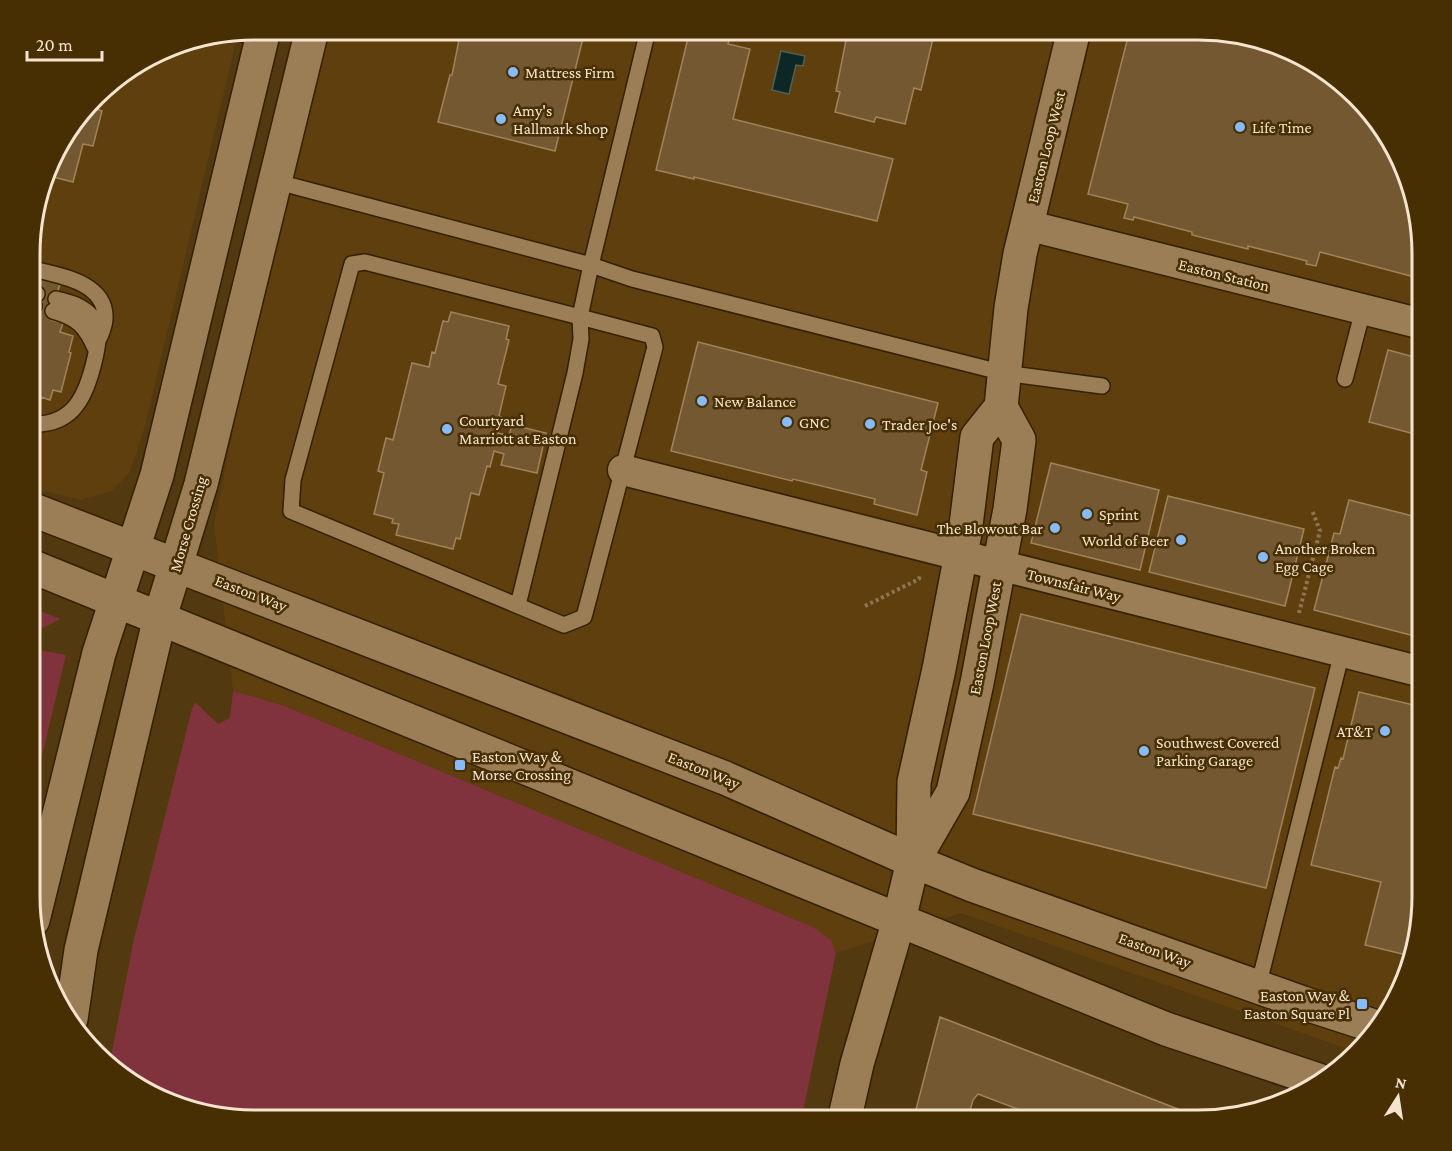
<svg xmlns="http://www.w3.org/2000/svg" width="1452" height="1151" viewBox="0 0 1452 1151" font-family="'Crimson Pro',serif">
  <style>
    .built { fill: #5e3f0d }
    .green { fill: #81333d }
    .water { fill: #0d2626; stroke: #535f59; stroke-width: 1.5 }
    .building { fill: #735831; stroke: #a0835b; stroke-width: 1.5 }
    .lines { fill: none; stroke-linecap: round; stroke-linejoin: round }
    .lane-casing { stroke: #342102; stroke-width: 18 }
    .street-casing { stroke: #342102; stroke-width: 33 }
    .secondary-casing { stroke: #342102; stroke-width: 36 }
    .path { stroke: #8c7655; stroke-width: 4; stroke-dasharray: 3 3; stroke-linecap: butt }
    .lane { stroke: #9b7e56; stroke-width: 15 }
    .street { stroke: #9b7e56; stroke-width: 30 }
    .secondary { stroke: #9b7e56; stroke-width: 33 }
    .poi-dot { fill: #87bbfc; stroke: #472e03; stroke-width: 2 }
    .labels { text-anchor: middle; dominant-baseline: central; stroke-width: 5; stroke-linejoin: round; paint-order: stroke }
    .poi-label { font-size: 16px; fill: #f5e5d0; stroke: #472e03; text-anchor: start }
    .street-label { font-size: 16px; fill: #f5e5d0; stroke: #472e03 }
    .rim { fill: none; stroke: #f5e5d0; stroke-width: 3 }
  </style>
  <rect width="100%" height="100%" fill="#523910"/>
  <path class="built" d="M324 30H1212L1283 47 1346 86 1422 254 1421 912 1405 983 1366 1045 1356 1052 961 913 836 953 829 939 813 927 282 705 233 691 214 525 278 206Z
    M238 33 145 426 130 472 112 491 81 500 31 488 32 225 60 143 107 85 182 42Z"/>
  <path class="green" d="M31 607 60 619 35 632 39 650 66 655 31 802Z
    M233 691 282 705 316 719 813 927 830 939 836 953 801 1121H240L169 1104 109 1067 134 939 192 709 195 702 218 724 230 718Z"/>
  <path class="water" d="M781 51 805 56 803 66 796 65 789 94 772 90Z"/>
  <path class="building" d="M461 30H585L555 151 438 122 450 75H452Z
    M848 30H928L927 33 934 34 921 90 914 88 905 124 876 117 874 122 835 112 840 92 836 91Z
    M1150 30H1212L1283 47 1346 86 1405 168 1422 254V279L1320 252 1316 266 1306 264 1307 261 1248 246V249L1192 235V232L1134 217 1133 220 1124 218 1128 204 1088 194 1129 33 1148 38Z
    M714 32 730 36 728 44 750 49 733 119 893 159 877 221 694 177V179L656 170 689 34 712 40Z
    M95 100 93 108 102 111 93 146 83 144 73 182 49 176 60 143Z
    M41 278 60 283 51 320 63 323 60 332 73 336 69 352 71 353 61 392 53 390 50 400 41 397 39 405 32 404V314Z
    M451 312 509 326 506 339 509 340 498 384 506 386 499 416 502 417 498 433 509 436 512 425 546 433 537 473 501 465 504 454 494 451 490 467 487 466 479 495 471 493 460 539 456 538 453 549 396 535 399 524 392 523 393 519 374 514 384 473 378 471 386 438 393 440 412 363 429 367 432 352 435 353 443 321 448 322Z
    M698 342 938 403 921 470 927 472 917 515 874 504 875 499 793 479 792 481 671 451Z
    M1388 350 1422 359V436L1369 422Z
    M1051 463 1159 490 1140 570 1031 543Z
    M1422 482V638L1314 610 1334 533 1340 534 1349 500 1413 516Z
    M1168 496 1304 529 1285 606 1149 572Z
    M1021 614 1315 688 1266 888 973 814Z
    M1359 692 1422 707 1421 912 1411 956 1365 945 1381 882 1311 865 1335 767 1338 768 1341 758 1343 759Z
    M940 1017 1183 1111 1180 1121H1049L978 1094 973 1100 967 1121H913Z"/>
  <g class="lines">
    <defs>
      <path id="lane" d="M648 30 591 265 632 279 1004 373 1102 386
        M238 33 262 39
        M274 181 591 265 580 317 652 336 655 347 584 617 564 625 291 511 293 480 352 264 365 262 580 317 581 339 575 373 518 605
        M32 269C58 275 107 282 105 319 105 325 102 331 100 337
        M32 293 37 294
        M32 305 34 306
        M53 311C77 318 85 325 95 348
        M1345 379 1363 310
        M32 424C75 426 87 393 95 358 98 345 101 329 93 318 84 306 70 302 56 299
        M1258 987 1342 652"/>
      <path id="street" d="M1026 225 1422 324
        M623 470 1422 672"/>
      <path id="secondary" d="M31 509 725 778 913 861 972 885 1303 1003 1377 1027
        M31 566 1166 1029 1318 1080
        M915 858 953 792 977 683 1010 509 1019 440 1001 407
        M33 920 99 653 157 475 264 30
        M71 1019 81 950 160 617 201 484 312 30
        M844 1121 857 1064 899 920 913 861 914 782 939 669 965 533 977 437 1001 407 1011 308 1020 254 1074 30"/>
    </defs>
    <use href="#lane" class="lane-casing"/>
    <use href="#street" class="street-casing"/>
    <use href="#secondary" class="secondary-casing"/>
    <path class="path" d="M865 606 919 579 920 574
      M1299 613 1320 531 1312 510"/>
    <use href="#lane" class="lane"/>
    <use href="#street" class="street"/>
    <use href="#secondary" class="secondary"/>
  </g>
  <g class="poi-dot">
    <circle cx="513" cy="72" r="6"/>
    <circle cx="501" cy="119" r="6"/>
    <circle cx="1240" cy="127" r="6"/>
    <circle cx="702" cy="401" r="6"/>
    <circle cx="787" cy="422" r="6"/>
    <circle cx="870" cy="424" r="6"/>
    <circle cx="447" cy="429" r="6"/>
    <circle cx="1087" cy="514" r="6"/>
    <circle cx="1055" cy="528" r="6"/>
    <circle cx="1181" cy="540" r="6"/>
    <circle cx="1263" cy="557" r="6"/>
    <circle cx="1385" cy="731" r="6"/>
    <circle cx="1144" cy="751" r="6"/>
    <rect x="454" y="759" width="12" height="12" rx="3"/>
    <rect x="1356" y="998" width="12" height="12" rx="3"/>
  </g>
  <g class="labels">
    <g class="poi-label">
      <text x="525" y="72">Mattress Firm</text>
      <text x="513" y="110">Amy's<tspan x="513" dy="18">Hallmark Shop</tspan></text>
      <text x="1252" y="127">Life Time</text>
      <text x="714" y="401">New Balance</text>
      <text x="459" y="420">Courtyard<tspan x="459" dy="18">Marriott at Easton</tspan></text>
      <text x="799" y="422">GNC</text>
      <text x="882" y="424">Trader Joe's</text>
      <text x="1099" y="514">Sprint</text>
      <text x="1043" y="528" text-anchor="end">The Blowout Bar</text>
      <text x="1169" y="540" text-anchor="end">World of Beer</text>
      <text x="1275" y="548">Another Broken<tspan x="1275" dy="18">Egg Cage</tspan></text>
      <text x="1373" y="731" text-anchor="end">AT&amp;T</text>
      <text x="1156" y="742">Southwest Covered<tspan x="1156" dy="18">Parking Garage</tspan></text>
      <text x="472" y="756">Easton Way &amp;<tspan x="472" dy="18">Morse Crossing</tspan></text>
      <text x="1350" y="995" text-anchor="end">Easton Way &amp;<tspan x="1350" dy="18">Easton Square Pl</tspan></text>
    </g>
    <g class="street-label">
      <text transform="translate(1046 147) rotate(-76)">Easton Loop West</text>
      <text transform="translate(1224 275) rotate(14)">Easton Station</text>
      <text transform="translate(188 524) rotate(-74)">Morse Crossing</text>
      <text transform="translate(1074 585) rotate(14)">Townsfair Way</text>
      <text transform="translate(251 593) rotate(21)">Easton Way</text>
      <text transform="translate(985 638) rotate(-79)">Easton Loop West</text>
      <text transform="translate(704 770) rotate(22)">Easton Way</text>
      <text transform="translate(1155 950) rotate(20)">Easton Way</text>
    </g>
  </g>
  <path d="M0 0H1452V1151H0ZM254 40H1198A214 214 0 0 1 1412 254V896A214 214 0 0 1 1198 1110H254A214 214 0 0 1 40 896V254A214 214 0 0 1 254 40Z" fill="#472e03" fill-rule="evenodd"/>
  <path class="rim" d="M254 40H1198A214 214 0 0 1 1412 254V896A214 214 0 0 1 1198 1110H254A214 214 0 0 1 40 896V254A214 214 0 0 1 254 40Z"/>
  <g transform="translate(1398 1097) rotate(12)" stroke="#472e03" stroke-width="4.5" paint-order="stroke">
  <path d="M0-4.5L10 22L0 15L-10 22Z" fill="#f5e5d0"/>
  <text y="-9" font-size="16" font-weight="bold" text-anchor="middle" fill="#f5e5d0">N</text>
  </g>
  <path d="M27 51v9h75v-9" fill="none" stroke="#f5e5d0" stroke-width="3"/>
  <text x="36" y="51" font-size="18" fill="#f5e5d0" stroke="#472e03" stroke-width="4.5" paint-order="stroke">20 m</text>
</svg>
